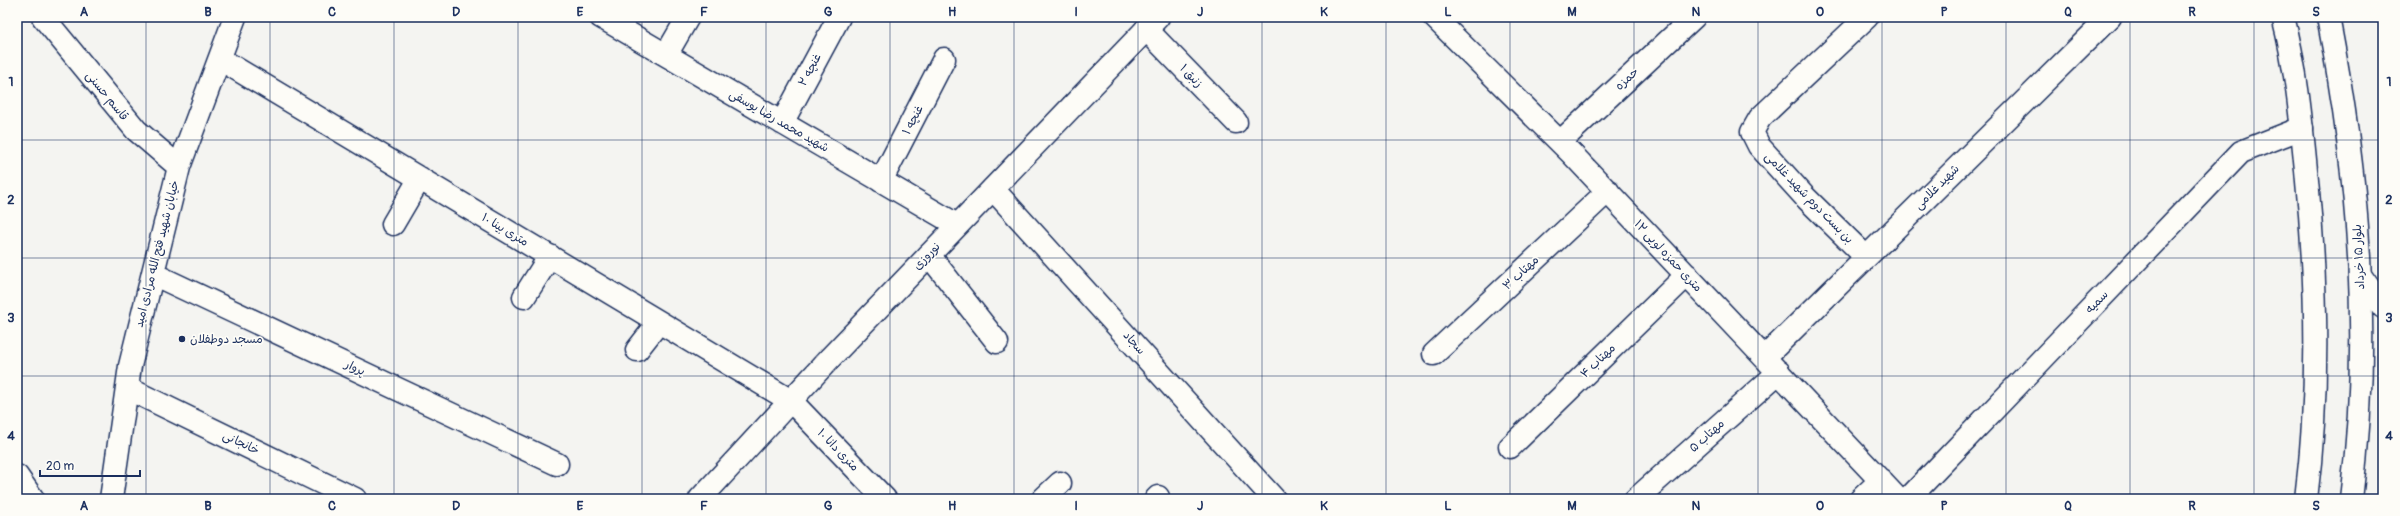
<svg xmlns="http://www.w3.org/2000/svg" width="2400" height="516" viewBox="0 0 2400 516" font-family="Pangolin,'Playpen Sans Arabic',sans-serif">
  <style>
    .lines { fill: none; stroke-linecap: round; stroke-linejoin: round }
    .minor-casing { stroke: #1b2f5e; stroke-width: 25 }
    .tertiary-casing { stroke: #1b2f5e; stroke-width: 25 }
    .secondary-casing { stroke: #1b2f5e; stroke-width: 25 }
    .minor { stroke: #fdfcf7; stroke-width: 22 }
    .tertiary { stroke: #fdfcf7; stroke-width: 22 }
    .secondary { stroke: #fdfcf7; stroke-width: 22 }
    .grid { fill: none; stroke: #1b2f5e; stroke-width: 1; stroke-opacity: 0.55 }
    .poi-dot { fill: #1b2f5e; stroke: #fdfcf7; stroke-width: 1.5 }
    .labels { text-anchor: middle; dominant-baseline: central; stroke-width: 3.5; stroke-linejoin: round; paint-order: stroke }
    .street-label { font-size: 12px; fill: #1b2f5e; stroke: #fdfcf7 }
    .poi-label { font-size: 12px; fill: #1b2f5e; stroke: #fdfcf7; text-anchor: start }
    .neatline { fill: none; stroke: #1b2f5e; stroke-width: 1.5 }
    .grid-label { font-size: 13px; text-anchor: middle; font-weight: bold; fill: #1b2f5e }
  </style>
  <rect width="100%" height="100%" fill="#f4f4f1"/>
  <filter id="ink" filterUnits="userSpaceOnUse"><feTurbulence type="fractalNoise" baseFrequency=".025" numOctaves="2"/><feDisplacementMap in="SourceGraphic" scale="8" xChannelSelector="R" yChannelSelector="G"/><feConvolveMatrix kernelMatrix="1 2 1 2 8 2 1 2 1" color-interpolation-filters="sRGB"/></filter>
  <g filter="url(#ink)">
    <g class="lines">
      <defs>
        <path id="minor" d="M43 17 136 130 179 167
          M601 17 957 225
          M1434 17 1572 154 1898 499
          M1146 29 1236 122
          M666 55 688 17
          M220 59 791 401 885 499
          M782 123 839 17
          M1560 142 1694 17
          M881 181 944 59
          M993 189 1274 499
          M393 224 420 178
          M929 255 997 342
          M1866 257 1805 197 1759 146 1752 132 1760 118 1867 17
          M153 274 557 464
          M2360 275 2383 307
          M524 297 550 256
          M637 350 659 322
          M1434 354 1608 191
          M1765 357 2110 17
          M127 388 355 499
          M1510 447 1687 275
          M111 499 130 366 179 167 235 17
          M1043 499 1060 483
          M1156 499 1158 497
          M1636 499 1779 372
          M1861 499 1881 480
          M1908 499 2241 152 2302 128"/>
        <path id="tertiary" d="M17 476 33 499
          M700 499 830 358 1158 17"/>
        <path id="secondary" d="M2283 17C2296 66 2301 119 2306 170 2317 279 2320 390 2306 499
          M2328 17C2359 177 2372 336 2351 499"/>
      </defs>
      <use href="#minor" class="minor-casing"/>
      <use href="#tertiary" class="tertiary-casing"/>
      <use href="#secondary" class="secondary-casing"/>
      <use href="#minor" class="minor"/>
      <use href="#tertiary" class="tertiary"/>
      <use href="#secondary" class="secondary"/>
    </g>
  </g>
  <path class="grid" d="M146 17V499M270 17V499M394 17V499M518 17V499M642 17V499M766 17V499M890 17V499M1014 17V499M1138 17V499M1262 17V499M1386 17V499M1510 17V499M1634 17V499M1758 17V499M1882 17V499M2006 17V499M2130 17V499M2254 17V499M17 140H2383M17 258H2383M17 376H2383"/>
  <circle class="poi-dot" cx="182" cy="339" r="4"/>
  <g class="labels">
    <g class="street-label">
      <text transform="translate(810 70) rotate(-62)">غنچه ۲</text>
      <text transform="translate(1191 76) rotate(46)">زنبق ۱</text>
      <text transform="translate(1627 79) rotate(-43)">حمزه</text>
      <text transform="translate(107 96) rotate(51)">قاسم حسنی</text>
      <text transform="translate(913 120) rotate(-63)">غنچه ۱</text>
      <text transform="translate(779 121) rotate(30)">شهید محمد رضا یوسفی</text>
      <text transform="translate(1937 187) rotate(-45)">شهید غلامی</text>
      <text transform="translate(1809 198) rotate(46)">بن بست دوم شهید غلامی</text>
      <text transform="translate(505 230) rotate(31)">۱۰ متری بینا</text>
      <text transform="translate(157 254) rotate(-76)">خیابان شهید فتح الله مرادی امید</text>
      <text transform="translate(927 256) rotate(-46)">نوروزی</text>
      <text transform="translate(1668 256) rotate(47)">۱۲ متری حمزه لویی</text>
      <text transform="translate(2359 257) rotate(-93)">بلوار ۱۵ خرداد</text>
      <text transform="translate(1521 273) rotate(-43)">مهتاب ۳</text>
      <text transform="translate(2097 302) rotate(-46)">سمیه</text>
      <text transform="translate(1134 343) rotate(48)">سجاد</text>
      <text transform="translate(1598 361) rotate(-44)">مهتاب ۴</text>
      <text transform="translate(355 368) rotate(25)">پروار</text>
      <text transform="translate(1707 436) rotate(-42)">مهتاب ۵</text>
      <text transform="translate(241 443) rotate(26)">خانجانی</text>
      <text transform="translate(838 450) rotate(46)">۱۰ متری دانا</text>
    </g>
    <g class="poi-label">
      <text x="190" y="339">مسجد دوطفلان</text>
    </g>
  </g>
  <rect width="2400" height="516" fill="none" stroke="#fdfcf7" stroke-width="44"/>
  <path d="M40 470v6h100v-6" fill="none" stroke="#1b2f5e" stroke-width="2"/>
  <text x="46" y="470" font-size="12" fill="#1b2f5e" stroke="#fdfcf7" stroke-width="3" paint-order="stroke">20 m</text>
  <rect x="22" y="22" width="2356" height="472" class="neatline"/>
  <g class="grid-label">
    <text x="84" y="16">A</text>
    <text x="208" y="16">B</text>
    <text x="332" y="16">C</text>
    <text x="456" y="16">D</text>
    <text x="580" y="16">E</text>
    <text x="704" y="16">F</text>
    <text x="828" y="16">G</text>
    <text x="952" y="16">H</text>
    <text x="1076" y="16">I</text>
    <text x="1200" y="16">J</text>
    <text x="1324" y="16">K</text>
    <text x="1448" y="16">L</text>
    <text x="1572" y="16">M</text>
    <text x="1696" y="16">N</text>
    <text x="1820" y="16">O</text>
    <text x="1944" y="16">P</text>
    <text x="2068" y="16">Q</text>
    <text x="2192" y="16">R</text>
    <text x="2316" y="16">S</text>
    <text x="11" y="86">1</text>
    <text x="2389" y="86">1</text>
    <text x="11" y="204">2</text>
    <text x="2389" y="204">2</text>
    <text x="11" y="322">3</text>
    <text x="2389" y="322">3</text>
    <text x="11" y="440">4</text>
    <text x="2389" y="440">4</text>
    <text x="84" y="510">A</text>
    <text x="208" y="510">B</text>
    <text x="332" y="510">C</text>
    <text x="456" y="510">D</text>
    <text x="580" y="510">E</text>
    <text x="704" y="510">F</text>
    <text x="828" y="510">G</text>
    <text x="952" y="510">H</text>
    <text x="1076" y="510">I</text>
    <text x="1200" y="510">J</text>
    <text x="1324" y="510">K</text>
    <text x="1448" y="510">L</text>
    <text x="1572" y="510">M</text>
    <text x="1696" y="510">N</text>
    <text x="1820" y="510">O</text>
    <text x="1944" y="510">P</text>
    <text x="2068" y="510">Q</text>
    <text x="2192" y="510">R</text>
    <text x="2316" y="510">S</text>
  </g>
</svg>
